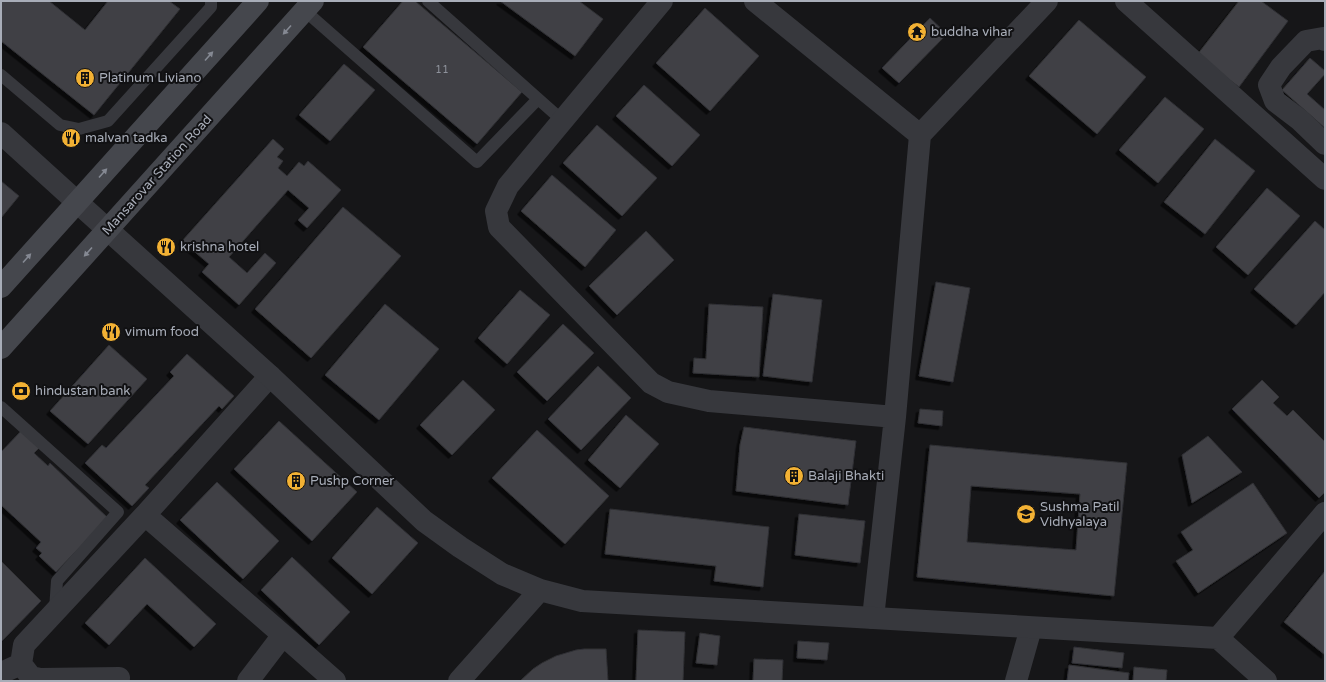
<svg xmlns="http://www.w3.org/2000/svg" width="1326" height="682" viewBox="0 0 1326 682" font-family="'Varela Round',sans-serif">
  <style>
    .building { fill: #404145; stroke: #303034; fill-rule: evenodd; filter: url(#shadow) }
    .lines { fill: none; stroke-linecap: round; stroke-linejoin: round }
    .service { stroke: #37383d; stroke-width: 12 }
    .minor { stroke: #37383d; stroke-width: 22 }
    .tertiary { stroke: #37383d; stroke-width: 22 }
    .secondary { stroke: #45474d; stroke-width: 22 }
    .oneway { fill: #858993 }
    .labels { text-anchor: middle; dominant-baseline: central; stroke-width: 4; stroke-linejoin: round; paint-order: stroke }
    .number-label { font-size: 11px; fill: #8e929b }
    .poi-label { font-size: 13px; fill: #a8adb8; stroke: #111113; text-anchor: start }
    .street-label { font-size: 13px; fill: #a8adb8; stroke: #111113 }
  </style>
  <defs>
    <filter id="shadow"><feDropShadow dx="-3.5" dy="3.5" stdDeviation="0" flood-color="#0009"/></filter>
  </defs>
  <rect width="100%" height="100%" fill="#161618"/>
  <path class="building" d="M1 1H49L85 30 108 1H169L180 9 94 115 1 41Z
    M403 1H415L522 92 477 144 363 47Z
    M500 1H579L603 19 575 56Z
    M1239 1H1261L1288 21 1239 87 1197 55Z
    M705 8 759 56 710 111 656 63Z
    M930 18 947 34 899 83 882 68Z
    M1079 20 1146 77 1097 134 1029 76Z
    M1310 58 1325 71V74L1307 94 1325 110V128L1282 90Z
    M344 64 375 90 330 141 299 115Z
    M644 85 700 135 672 166 616 116Z
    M1165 97 1204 129 1158 183 1119 150Z
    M597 125 657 178 622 216 563 163Z
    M273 139 284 149 277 157 283 161 278 168 287 176 299 162 304 166 308 161 341 190 307 228 298 220 309 208 288 190 229 257 247 273 265 253 276 263 239 305 202 272 209 264 182 241Z
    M1215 139 1255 171 1205 234 1164 202Z
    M552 175 616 230 585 267 521 211Z
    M1 181 19 196 1 218Z
    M1267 188 1300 216 1248 275 1216 247Z
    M343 207 401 256 311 358 255 309Z
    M1315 221 1325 230V292L1296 325 1254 289Z
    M646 231 674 260 617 315 589 286Z
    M936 282 970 288 953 382 919 376Z
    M520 290 550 315 507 364 478 338Z
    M773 294 822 300 812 382 763 376Z
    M385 304 439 349 379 420 325 375Z
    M709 304 763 307 759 377 693 373 694 358 706 359Z
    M563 324 594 353 547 401 517 372Z
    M109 345 147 379 88 444 50 411Z
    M187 354 234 396 222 409 219 406 145 485 149 488 132 506 85 463 102 445 106 448 174 376 170 372Z
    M598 366 631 398 581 450 548 419Z
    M463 380 495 410 452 455 420 425Z
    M1262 380 1279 397 1273 403 1287 416 1293 410 1325 442V492L1319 498 1232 409Z
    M920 409 943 411 942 426 918 423Z
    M626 415 659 444 620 488 588 460Z
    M279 421 357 492 312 541 234 469Z
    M744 427 856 441 848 505 736 491 740 445Z
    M22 430 40 447 34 453 48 466 50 463 108 518 56 572 39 556 42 553 36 548 41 542 1 505V452Z
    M537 430 609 496 565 544 492 478Z
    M1208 436 1242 472 1192 503 1182 455Z
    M930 445 1127 463 1114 596 917 577ZM971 486 1080 494 1076 550 967 542Z
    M217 482 279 541 243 579 180 520Z
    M1253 483 1287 533 1198 593 1176 561 1193 550 1181 532Z
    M377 507 418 543 372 594 332 558Z
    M610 509 769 527 763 587 714 581 716 566 605 554Z
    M799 514 865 521 860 563 795 555Z
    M292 557 350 612 319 645 261 590Z
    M145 558 216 624 194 647 147 604 109 645 85 623Z
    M1 561 41 601 2 641 1 640Z
    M1325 571V655L1284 622Z
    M638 630 685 632 683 681H636Z
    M700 633 720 636 717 665 696 663Z
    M798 641 829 643 827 660 797 658Z
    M1074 647 1124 653 1122 668 1072 663Z
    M584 649H606L608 681H520L533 669 542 663 556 656 576 650Z
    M754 659 783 660 782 681H753Z
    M1069 665 1129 673 1128 681H1067Z
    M1134 667 1167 670 1166 681H1133Z"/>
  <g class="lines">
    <path class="service" d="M428 1 563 121
      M304 10 477 162 538 99
      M1 75 60 125 79 129 108 121 211 7V1
      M1 407 118 512 57 581 55 610"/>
    <path class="minor" d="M662 1 508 186 496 211 499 227 651 383 668 392 709 401 895 417
      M755 1 920 135
      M1126 1 1325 179
      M1325 40 1323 38 1306 41 1281 67 1269 85 1275 101 1300 120 1325 144
      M1 133 77 202
      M873 618 895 417 920 135 1047 1
      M283 635 335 681
      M1 673 21 664
      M119 678 40 679 31 677 21 664 24 645 145 515
      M248 681 283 635 145 515 270 376
      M1016 681 1031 628"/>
    <path class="tertiary" d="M77 202 270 376 424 521 460 547 502 574 540 590 582 601 1218 638 1266 681
      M1218 638 1325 513
      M459 681 540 590"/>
    <path class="secondary" d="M1 287 258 1
      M1 348 313 1"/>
  </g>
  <defs><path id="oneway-solid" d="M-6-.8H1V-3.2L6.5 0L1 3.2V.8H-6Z"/></defs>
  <g class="oneway">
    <use href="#oneway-solid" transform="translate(287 30) rotate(132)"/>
    <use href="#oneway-solid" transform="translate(209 56) rotate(-48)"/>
    <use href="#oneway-solid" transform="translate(103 173) rotate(-48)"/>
    <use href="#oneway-solid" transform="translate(88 252) rotate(132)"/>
    <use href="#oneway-solid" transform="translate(27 258) rotate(-48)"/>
  </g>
  <defs>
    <symbol id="temple-disc" viewBox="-11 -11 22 22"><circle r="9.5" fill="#f2b134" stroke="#111113"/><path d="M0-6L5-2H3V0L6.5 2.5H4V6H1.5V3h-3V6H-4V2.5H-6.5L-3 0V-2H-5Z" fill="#111"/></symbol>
    <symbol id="building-disc" viewBox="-11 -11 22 22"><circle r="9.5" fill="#f2b134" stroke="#111113"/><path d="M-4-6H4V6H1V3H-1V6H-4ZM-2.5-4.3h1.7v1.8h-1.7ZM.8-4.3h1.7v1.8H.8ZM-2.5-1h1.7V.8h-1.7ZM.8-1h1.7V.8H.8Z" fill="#111"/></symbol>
    <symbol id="restaurant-disc" viewBox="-11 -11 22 22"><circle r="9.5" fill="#f2b134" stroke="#111113"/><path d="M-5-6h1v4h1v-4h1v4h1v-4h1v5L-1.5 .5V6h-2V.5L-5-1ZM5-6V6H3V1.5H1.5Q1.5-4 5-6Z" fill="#111"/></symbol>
    <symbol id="bank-disc" viewBox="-11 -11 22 22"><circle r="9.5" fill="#f2b134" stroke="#111113"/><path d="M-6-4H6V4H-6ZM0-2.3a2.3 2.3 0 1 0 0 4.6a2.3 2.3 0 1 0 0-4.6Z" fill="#111"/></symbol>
    <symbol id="school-disc" viewBox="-11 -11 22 22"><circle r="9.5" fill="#f2b134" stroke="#111113"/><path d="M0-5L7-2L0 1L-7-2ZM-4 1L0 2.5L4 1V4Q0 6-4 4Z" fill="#111"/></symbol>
  </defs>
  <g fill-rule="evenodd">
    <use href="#temple-disc" x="906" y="21" width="22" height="22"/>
    <use href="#building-disc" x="74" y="67" width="22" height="22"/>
    <use href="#restaurant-disc" x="60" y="127" width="22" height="22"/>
    <use href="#restaurant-disc" x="155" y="236" width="22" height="22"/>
    <use href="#restaurant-disc" x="100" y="321" width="22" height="22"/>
    <use href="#bank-disc" x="10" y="380" width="22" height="22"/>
    <use href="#building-disc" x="783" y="465" width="22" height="22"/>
    <use href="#building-disc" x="285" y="470" width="22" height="22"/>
    <use href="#school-disc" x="1015" y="503" width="22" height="22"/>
  </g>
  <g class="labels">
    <g class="number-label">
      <text x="442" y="69">11</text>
    </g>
    <g class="poi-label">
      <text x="931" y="32">buddha vihar</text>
      <text x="99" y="78">Platinum Liviano</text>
      <text x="85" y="138">malvan tadka</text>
      <text x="180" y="247">krishna hotel</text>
      <text x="125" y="332">vimum food</text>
      <text x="35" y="391">hindustan bank</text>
      <text x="808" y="476">Balaji Bhakti</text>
      <text x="310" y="481">Pushp Corner</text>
      <text x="1040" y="507">Sushma Patil<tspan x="1040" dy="15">Vidhyalaya</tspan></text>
    </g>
    <g class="street-label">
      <text transform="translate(157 175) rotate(-48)">Mansarovar Station Road</text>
    </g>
  </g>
  <rect width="1326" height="682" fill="none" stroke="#a8adb8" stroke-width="4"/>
</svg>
